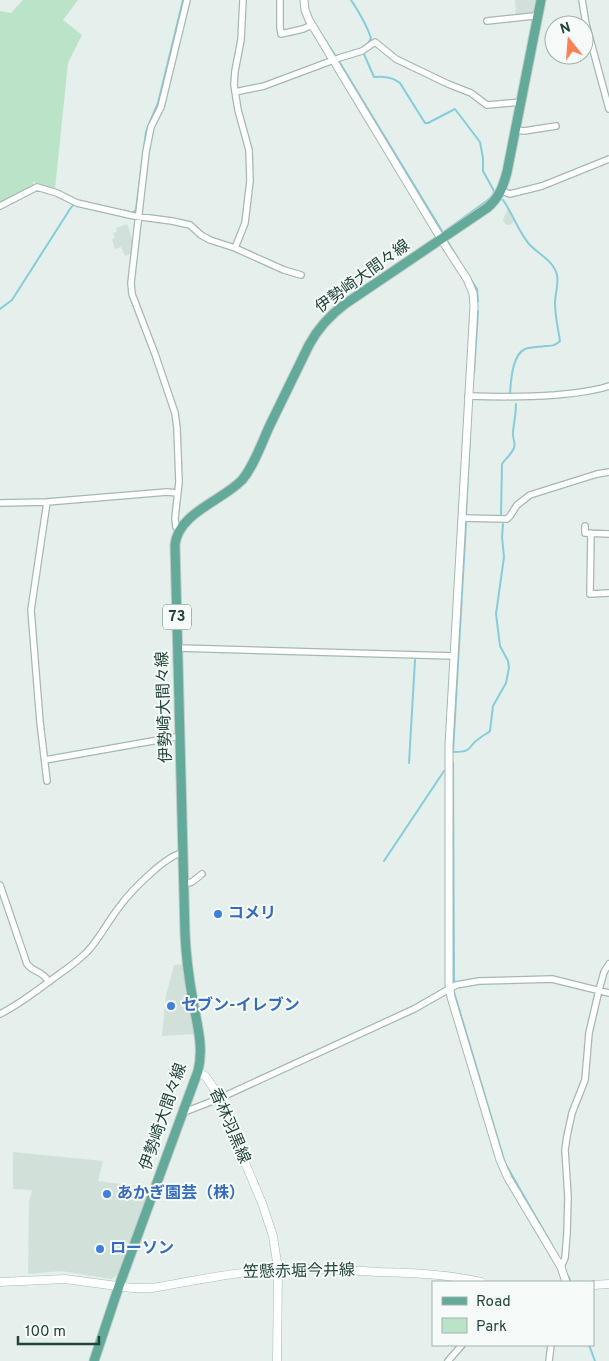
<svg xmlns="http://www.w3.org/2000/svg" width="609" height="1361" viewBox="0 0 609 1361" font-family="Overpass,'Noto Sans JP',sans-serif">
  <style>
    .built { fill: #d2e0da }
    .green { fill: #bbe3c7 }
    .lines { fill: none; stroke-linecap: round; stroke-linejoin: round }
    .stream { stroke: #87ccda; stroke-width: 2 }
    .minor-casing { stroke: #a6b8b3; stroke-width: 8 }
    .tertiary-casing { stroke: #a6b8b3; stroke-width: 9 }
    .secondary-casing { stroke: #a1bdb4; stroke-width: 9 }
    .primary-casing { stroke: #c1cbc8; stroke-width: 11 }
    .minor { stroke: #fff; stroke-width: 5.5 }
    .tertiary { stroke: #fff; stroke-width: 7 }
    .secondary { stroke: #fff; stroke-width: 8 }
    .primary { stroke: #64aa9a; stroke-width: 9 }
    .shop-dot { fill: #3f7fe0; stroke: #f6fbf9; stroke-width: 2 }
    .labels { text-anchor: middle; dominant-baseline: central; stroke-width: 4; stroke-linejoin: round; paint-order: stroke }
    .shield { fill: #f6fbf9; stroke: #617b74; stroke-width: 1 }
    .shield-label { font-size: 15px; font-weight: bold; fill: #21443b }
    .street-label { font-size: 16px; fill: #21443b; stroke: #f6fbf9 }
    .shop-label { font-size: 16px; font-weight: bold; fill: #366cbe; stroke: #f6fbf9; text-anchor: start }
  </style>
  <rect width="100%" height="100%" fill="#e5efeb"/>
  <path class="built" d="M515 0H538L535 14 516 16Z
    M508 209 514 221 510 225 505 224 503 219Z
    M127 224 134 244 133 253 125 256 121 247 115 249 112 239 115 238 113 233 117 232 116 228Z
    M184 964 196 1034 162 1036 166 995 174 965Z
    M13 1152 103 1161 98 1181 151 1188 118 1275 111 1279 61 1271 28 1274 29 1202 32 1190 13 1189Z"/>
  <path class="green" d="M23 0H78L63 20 82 35 68 63 55 189 54 191 38 186 34 181 33 182 34 186 0 204V11L11 13Z"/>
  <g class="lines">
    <path class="stream" d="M351 0C359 12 366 23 371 38L368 44
      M320 32 335 55
      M364 54 374 77C383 76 393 77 400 83L425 123H428L455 109 480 142 483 158V171L494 191 493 195 488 200 445 231
      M340 63 442 231
      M503 200C513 214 518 231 529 244 538 254 554 261 557 275 559 284 555 294 555 303 555 315 558 329 560 341 555 346 551 346 545 346 539 347 531 347 525 349 512 355 511 381 510 393
      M126 211 132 213 136 210 146 132 149 124 158 103 183 0
      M448 242 466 272
      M470 278 477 289 478 301
      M0 309 12 300 70 209 74 204
      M474 373 478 311
      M466 515 470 436
      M501 515 502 464C505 459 511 455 514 448 516 442 512 438 513 432 514 422 516 414 516 404
      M466 523 453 752C476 752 466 746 480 738 483 735 487 734 490 731L493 706 506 683 509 668 508 661 500 646 496 614 504 557 502 537 503 524
      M453 762 454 981
      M409 763 415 660
      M384 861 444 771
      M454 992 505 1163 552 1245
      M567 1274 570 1280
      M589 1345 595 1361"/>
    <defs>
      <path id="minor" d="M280 0V27L281 34 303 29 312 25
        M582 0 586 24 609 109
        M487 21 534 16 539 17
        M235 92 264 86 339 58 362 51 375 42 396 59 448 84 471 93 487 105 521 102
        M515 130 524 131 556 126
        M501 191 510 194 542 186 609 159
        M0 206 37 187 57 193 77 203 134 216 172 221 190 225 201 235 210 240 235 248 284 270 301 275
        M235 248 245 223 250 181 249 150 238 110 234 85 235 71 241 40 243 0
        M468 396C497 397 526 397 555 395 574 393 591 392 609 386
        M47 502 31 610 40 722 47 781
        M0 503 47 502 167 492 177 493
        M462 518 507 519 510 516 517 505 530 495 597 474 609 472
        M585 526V533L609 534
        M179 531 176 527 175 518 179 482 177 428 175 413 155 354 132 294 131 283 146 152 151 127 161 107 187 0
        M591 533 590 594 609 593
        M178 648 454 656
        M45 760 181 736
        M184 884 192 882 202 874
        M0 885 27 964C35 974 41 969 49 982
        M0 1014C20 1004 36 991 54 978 65 970 77 962 87 952 100 938 108 921 120 906 130 892 167 854 183 853
        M182 1110 187 1111 218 1099 414 1009 456 985 479 981 552 979 609 993
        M561 1267 565 1258 567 1233 568 1197 565 1150 567 1136 572 1113 585 1080 589 1033 599 990 604 972 609 964
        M448 1361 462 1345
        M549 1361 551 1345"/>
      <path id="tertiary" d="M304 0 305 10 309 20 443 242 467 279 473 293 474 306 449 745V984L451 997 500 1160 508 1178 561 1267 566 1282"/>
      <path id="secondary" d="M198 1071 206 1077 213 1087 262 1203 273 1236 278 1269 277 1361
        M0 1282 65 1279 132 1288H152C193 1281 234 1272 276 1269 310 1268 344 1270 379 1272 415 1273 445 1274 481 1282
        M593 1285 609 1284"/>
      <path id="primary" d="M94 1361 119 1286 198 1071C204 1047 197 1025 193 1001 189 979 186 957 185 934L175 545C178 513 222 501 242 480 254 466 262 442 270 425 283 398 296 372 309 345 318 328 329 316 345 304L487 208C499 198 503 187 507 172L541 0"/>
    </defs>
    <use href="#minor" class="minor-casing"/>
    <use href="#tertiary" class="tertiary-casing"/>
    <use href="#secondary" class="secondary-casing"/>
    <use href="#primary" class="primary-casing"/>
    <use href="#minor" class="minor"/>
    <use href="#tertiary" class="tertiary"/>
    <use href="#secondary" class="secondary"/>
    <use href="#primary" class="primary"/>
  </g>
  <g class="shop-dot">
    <circle cx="218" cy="914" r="5"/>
    <circle cx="171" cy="1006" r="5"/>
    <circle cx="107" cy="1194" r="5"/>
    <circle cx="100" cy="1249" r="5"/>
  </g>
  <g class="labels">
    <rect class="shield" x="163" y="604.5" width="28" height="25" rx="4"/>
    <g class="shield-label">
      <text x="177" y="617">73</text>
    </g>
    <g class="street-label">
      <text transform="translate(363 277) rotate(-36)">伊勢崎大間々線</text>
      <text transform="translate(165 707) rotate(-92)">伊勢崎大間々線</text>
      <text transform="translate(164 1117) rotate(-71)">伊勢崎大間々線</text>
      <text transform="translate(229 1126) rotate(67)">香林羽黒線</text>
      <text transform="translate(299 1272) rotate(-1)">笠懸赤堀今井線</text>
    </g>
    <g class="shop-label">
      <text x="228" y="914">コメリ</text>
      <text x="181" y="1006">セブン-イレブン</text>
      <text x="117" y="1194">あかぎ園芸（株）</text>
      <text x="110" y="1249">ローソン</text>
    </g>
  </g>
  <rect x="432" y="1281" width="162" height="65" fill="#f6fbf9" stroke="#a1b2ad"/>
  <rect x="442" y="1297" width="25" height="8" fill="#64aa9a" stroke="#a1b2ad"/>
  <text x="476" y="1306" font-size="15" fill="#21443b">Road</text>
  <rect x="442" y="1318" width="25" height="15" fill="#bbe3c7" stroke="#a1b2ad"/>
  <text x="476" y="1331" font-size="15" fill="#21443b">Park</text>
  <g transform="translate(569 40) rotate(343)"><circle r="24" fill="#f6fbf9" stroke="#a1b2ad"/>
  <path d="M0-4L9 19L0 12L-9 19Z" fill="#ff8153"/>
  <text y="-8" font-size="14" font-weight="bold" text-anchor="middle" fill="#21443b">N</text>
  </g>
  <path d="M18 1336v8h81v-8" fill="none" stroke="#21443b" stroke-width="2.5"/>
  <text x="25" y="1336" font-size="15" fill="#21443b" stroke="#f6fbf9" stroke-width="4" paint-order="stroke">100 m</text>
</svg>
